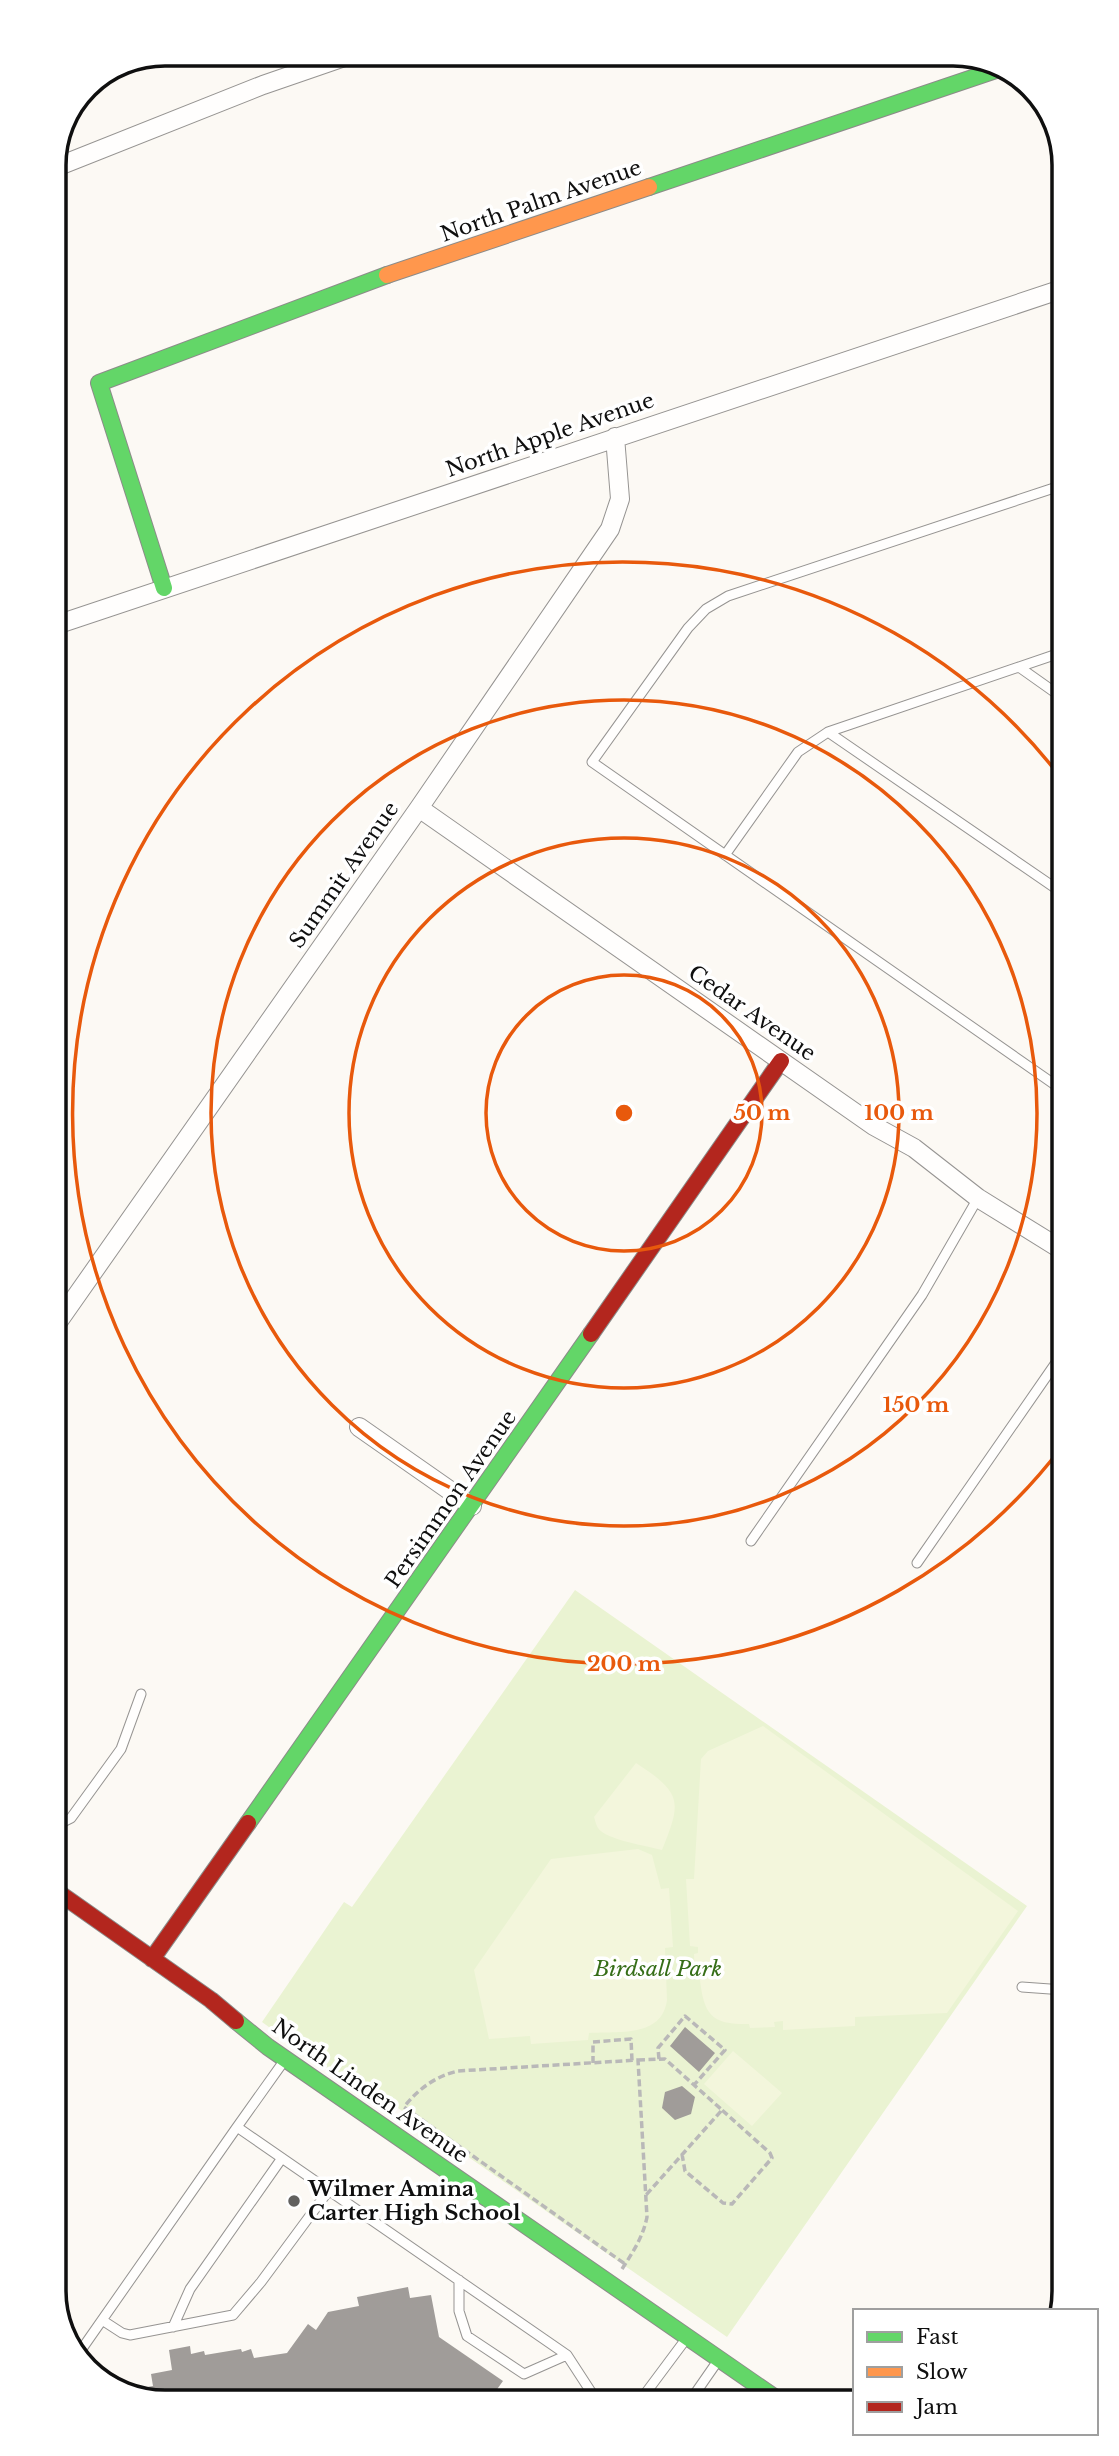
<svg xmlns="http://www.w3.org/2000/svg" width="1119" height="2456" viewBox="0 0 1119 2456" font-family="'Libre Baskerville',serif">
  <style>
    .green { fill: #eaf3d2 }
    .pitch { fill: #f3f6dc }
    .building { fill: #a09c99 }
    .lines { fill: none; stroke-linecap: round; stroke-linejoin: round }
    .lane-casing { stroke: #969492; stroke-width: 11 }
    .street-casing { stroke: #969492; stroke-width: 20 }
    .fast-casing { stroke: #8c8b89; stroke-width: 18 }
    .slow-casing { stroke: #8c8b89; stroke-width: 18 }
    .jam-casing { stroke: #8c8b89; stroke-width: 18 }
    .path { stroke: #b9b8b8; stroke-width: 3.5; stroke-dasharray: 7 3.5; stroke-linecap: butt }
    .lane { stroke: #fffefd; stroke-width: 9 }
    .street { stroke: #fffefd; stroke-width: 18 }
    .fast { stroke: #63d668; stroke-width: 16 }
    .slow { stroke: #ff974d; stroke-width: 16 }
    .jam { stroke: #b3261e; stroke-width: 16 }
    .ring { fill: none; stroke: #e8590c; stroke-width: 3.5 }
    .poi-dot { fill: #62615f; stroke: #fff; stroke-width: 2.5 }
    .labels { text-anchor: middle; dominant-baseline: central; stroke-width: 7; stroke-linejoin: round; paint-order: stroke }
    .street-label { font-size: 21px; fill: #0f0f0f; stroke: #fff }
    .park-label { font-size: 21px; font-style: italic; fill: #366e18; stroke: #fff }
    .poi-label { font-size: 21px; font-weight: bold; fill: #0f0f0f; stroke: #fff; text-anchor: start }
    .rim { fill: none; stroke: #0f0f0f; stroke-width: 3.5 }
    .centre { fill: #e8590c; stroke: #fff; stroke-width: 3.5 }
    .ring-label { font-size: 21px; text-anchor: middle; font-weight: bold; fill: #e8590c; stroke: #fff; stroke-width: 7; stroke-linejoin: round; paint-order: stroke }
  </style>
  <rect width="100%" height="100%" fill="#fcf9f4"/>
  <path class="green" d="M575 1590 1027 1906 727 2337 388 2101C342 2082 302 2051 262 2022L344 1902 352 1907Z"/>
  <path class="pitch" d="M763 1726 1018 1911 947 2013 855 2017V2026L783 2030V2021L774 2022 775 2027 750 2028 749 2024C712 2025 704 2015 700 1980H695L694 1954 698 1953V1947L690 1946 686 1879H694L701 1759 708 1751Z
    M636 1763C682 1793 682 1801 662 1850 648 1846 606 1840 598 1828 596 1825 595 1820 594 1817Z
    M638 1849 652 1855 661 1889 669 1888 673 1947 665 1948 667 2000C662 2038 618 2031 589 2033L588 2040 531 2044 530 2036 489 2039 474 1970 551 1859Z
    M733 2051 782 2093 752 2126 704 2084Z"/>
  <path class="building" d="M685 2027 715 2053 699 2072 670 2046Z
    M682 2086 695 2097 691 2114 675 2120 662 2108 665 2092Z
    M408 2287 410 2298 431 2295 439 2337 503 2381 490 2399 157 2401 127 2390 153 2386 151 2374 172 2370 169 2350 190 2346 191 2354 204 2351 205 2355 241 2349 242 2352 251 2349 254 2358 287 2353 308 2324 316 2330 328 2312 359 2306 357 2297Z"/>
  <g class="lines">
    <defs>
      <path id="lane" d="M1060 486 728 596 706 609 688 628 592 762 1061 1089
        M1019 667 1060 696
        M828 732 1061 892
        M725 855 798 752 828 732 1060 653
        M751 1541 922 1295 978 1198
        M917 1563 1062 1354
        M59 1824 71 1818 121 1749 141 1694
        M1022 1987 1064 1990
        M284 2061 237 2127 567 2355 595 2398
        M459 2280V2311L467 2336 524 2374 567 2355
        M102 2320 122 2333 130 2335 233 2315 261 2282 329 2190
        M173 2327 190 2289 282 2158
        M79 2353 237 2127
        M642 2398 686 2339
        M692 2398 717 2362"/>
      <path id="street" d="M54 168 263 85 353 54
        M56 625 1059 290
        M419 808 874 1126 914 1148 978 1198 1062 1250
        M58 1322 419 808 610 529 620 499 615 437
        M359 1427 472 1506"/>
      <path id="fast" d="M649 187 999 69
        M164 588 99 383 387 275
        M248 1823 591 1334
        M236 2021 268 2047 774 2397"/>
      <path id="slow" d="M387 275 649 187"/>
      <path id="jam" d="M591 1334 781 1061
        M59 1893 211 2000 236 2021
        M152 1959 248 1823"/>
    </defs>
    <use href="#lane" class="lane-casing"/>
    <use href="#street" class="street-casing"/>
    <use href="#fast" class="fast-casing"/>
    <use href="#slow" class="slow-casing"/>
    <use href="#jam" class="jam-casing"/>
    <path class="path" d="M659 2059 658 2048 685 2016 725 2050 694 2085
      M638 2060 665 2059 722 2110 646 2195
      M593 2063V2042L631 2039 632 2061
      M682 2154 685 2171 723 2203 732 2204 772 2158 770 2153 722 2110
      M622 2269C633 2252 643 2237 647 2217L638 2060 458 2071C436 2076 418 2089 404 2107L625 2264"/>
    <use href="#lane" class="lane"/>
    <use href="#street" class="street"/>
    <use href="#fast" class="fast"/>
    <use href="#slow" class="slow"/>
    <use href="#jam" class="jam"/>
  </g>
  <g class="ring">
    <circle cx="624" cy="1113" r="138"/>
    <circle cx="624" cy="1113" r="275"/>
    <circle cx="624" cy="1113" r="413"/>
    <path d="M1061 1448A551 551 0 1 1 1058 774"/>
  </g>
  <circle class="poi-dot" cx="294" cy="2201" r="7"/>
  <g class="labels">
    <g class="street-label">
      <text transform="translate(541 201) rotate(-19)">North Palm Avenue</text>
      <text transform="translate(550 435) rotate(-19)">North Apple Avenue</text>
      <text transform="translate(344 875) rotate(-55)">Summit Avenue</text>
      <text transform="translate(752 1013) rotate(35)">Cedar Avenue</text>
      <text transform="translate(451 1499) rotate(-55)">Persimmon Avenue</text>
      <text transform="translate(370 2091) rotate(35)">North Linden Avenue</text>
    </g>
    <g class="park-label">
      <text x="658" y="1969">Birdsall Park</text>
    </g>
    <g class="poi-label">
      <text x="308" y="2189">Wilmer Amina<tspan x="308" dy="24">Carter High School</tspan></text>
    </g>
  </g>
  <path d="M0 0H1119V2456H0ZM165 66H953A99 99 0 0 1 1052 165V2291A99 99 0 0 1 953 2390H165A99 99 0 0 1 66 2291V165A99 99 0 0 1 165 66Z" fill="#fff" fill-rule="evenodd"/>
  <path class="rim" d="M165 66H953A99 99 0 0 1 1052 165V2291A99 99 0 0 1 953 2390H165A99 99 0 0 1 66 2291V165A99 99 0 0 1 165 66Z"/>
  <circle cx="624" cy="1113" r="10" class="centre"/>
  <g class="ring-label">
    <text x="762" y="1120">50 m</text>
    <text x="899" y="1120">100 m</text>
    <text x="916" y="1412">150 m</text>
    <text x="624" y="1671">200 m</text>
  </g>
  <rect x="853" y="2309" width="245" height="126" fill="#ffffff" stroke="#9f9f9f" stroke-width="2"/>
  <rect x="867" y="2332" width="35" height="10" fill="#63d668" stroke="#9f9f9f" stroke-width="2"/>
  <text x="916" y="2344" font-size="21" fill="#0f0f0f">Fast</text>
  <rect x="867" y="2367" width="35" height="10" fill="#ff974d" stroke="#9f9f9f" stroke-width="2"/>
  <text x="916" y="2379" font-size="21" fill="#0f0f0f">Slow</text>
  <rect x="867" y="2402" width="35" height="10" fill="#b3261e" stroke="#9f9f9f" stroke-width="2"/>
  <text x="916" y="2414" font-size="21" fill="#0f0f0f">Jam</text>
</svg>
